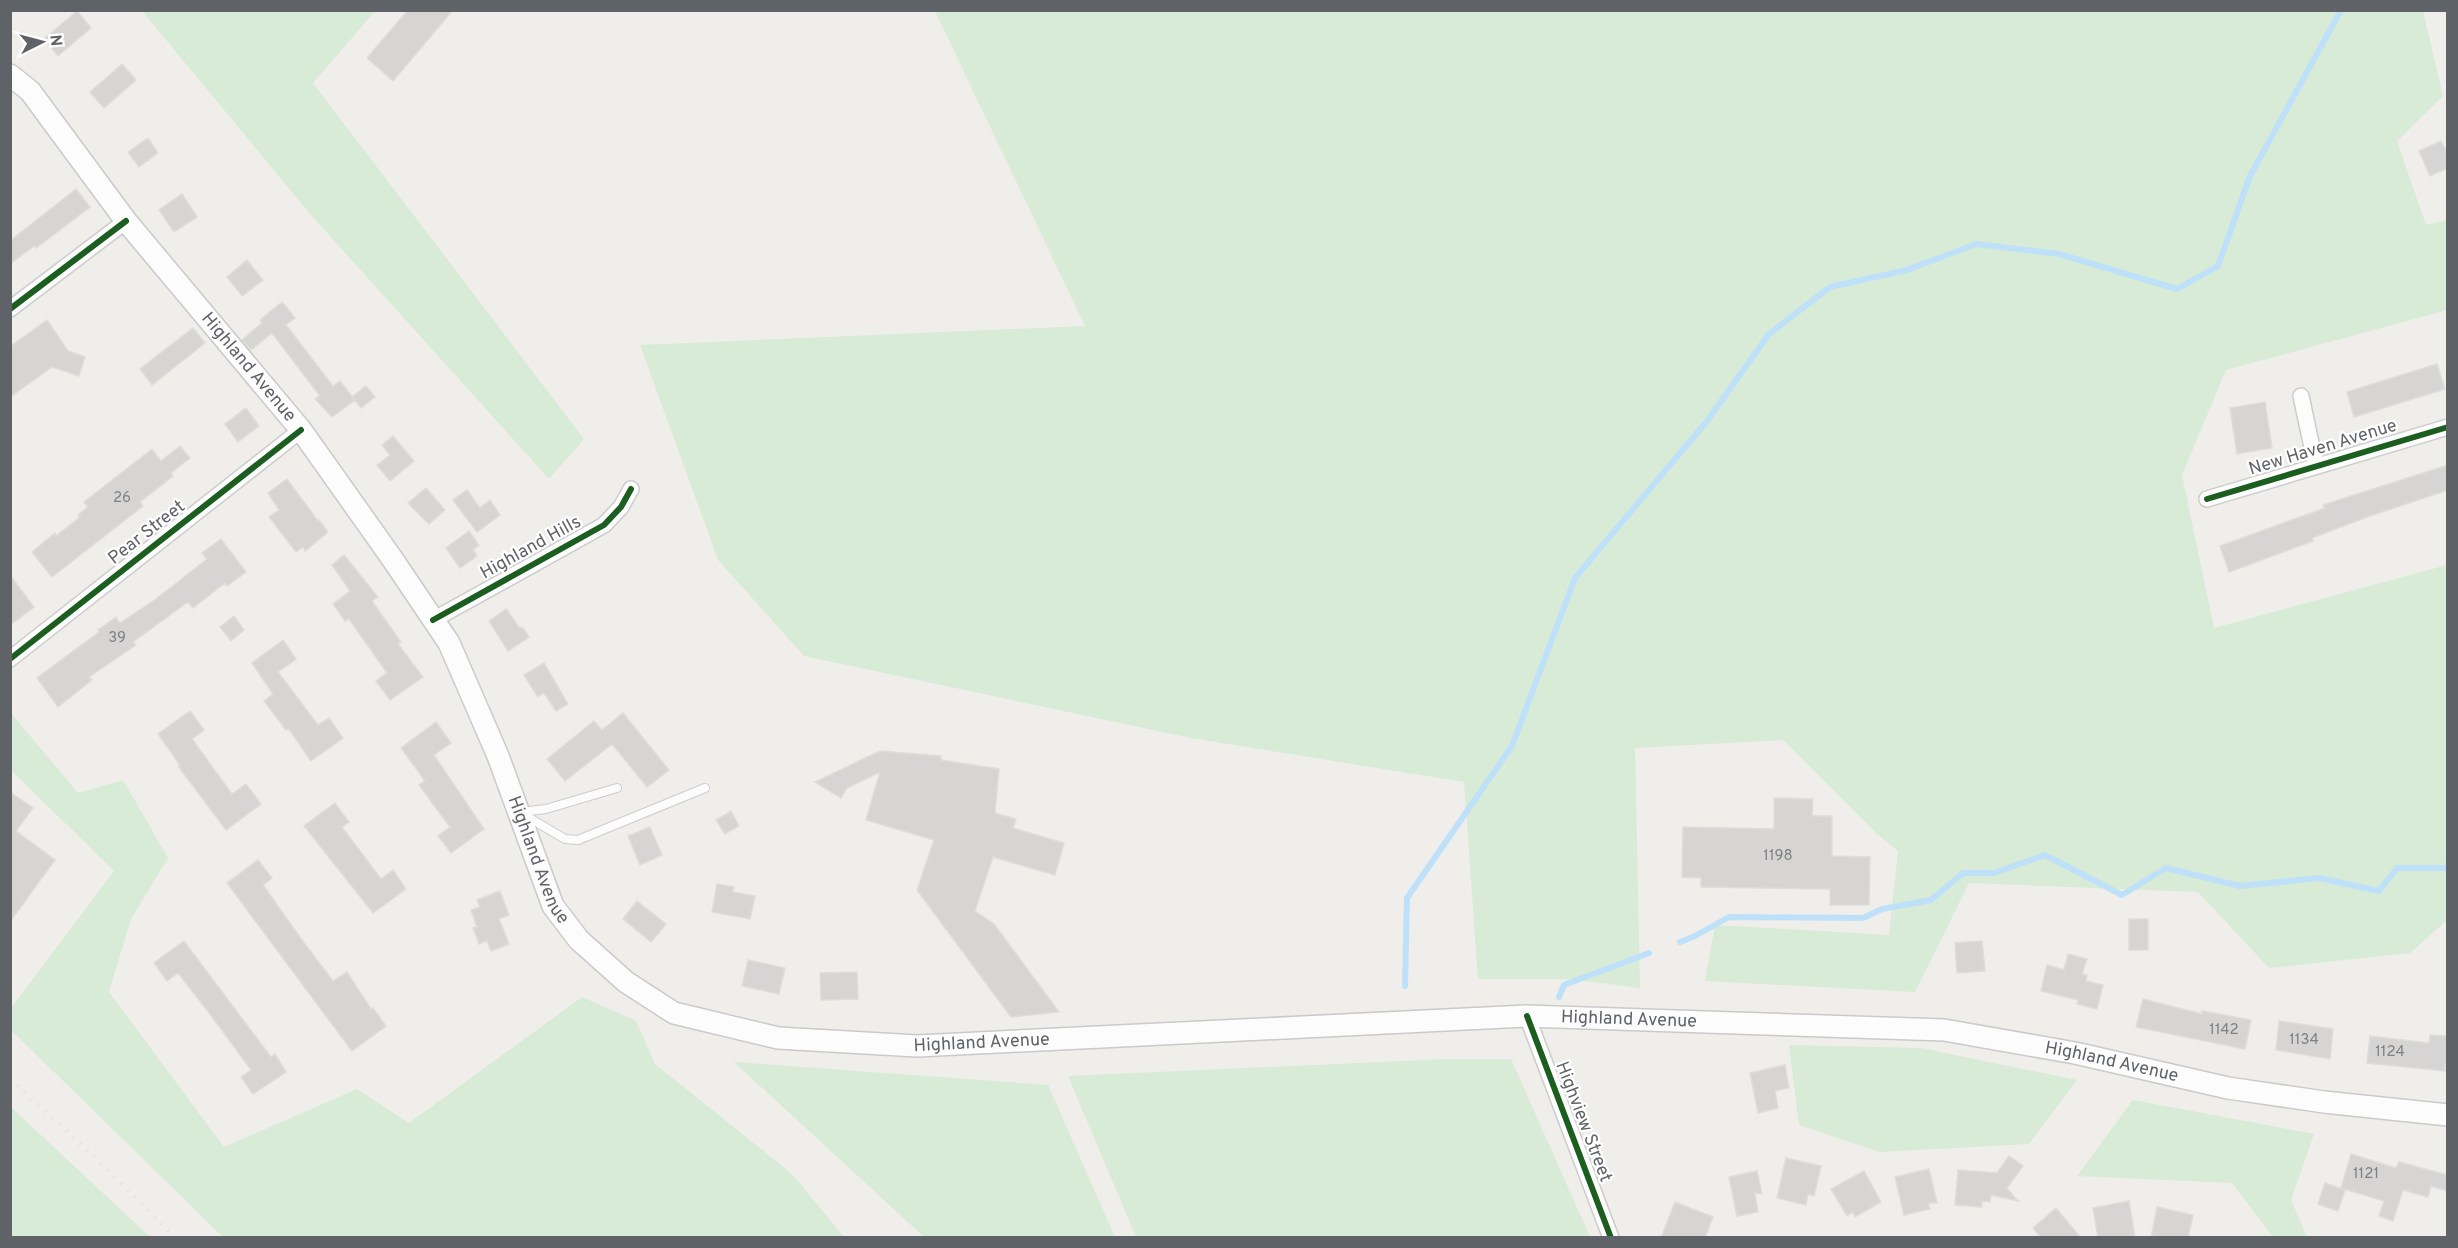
<svg xmlns="http://www.w3.org/2000/svg" width="2458" height="1248" viewBox="0 0 2458 1248" font-family="Overpass,sans-serif">
  <style>
    .green { fill: #d8ebd6 }
    .lines { fill: none; stroke-linecap: round; stroke-linejoin: round }
    .stream { stroke: #bfe0f9; stroke-width: 6 }
    .building { fill: #d6d5d3; stroke: #deddd9; stroke-width: 1.5 }
    .service-casing { stroke: #cbcccc; stroke-width: 10 }
    .minor-casing { stroke: #cbcccc; stroke-width: 18 }
    .secondary-casing { stroke: #cacacb; stroke-width: 24 }
    .service { stroke: #fdfcfc; stroke-width: 8 }
    .minor { stroke: #fdfcfc; stroke-width: 15 }
    .secondary { stroke: #fdfcfc; stroke-width: 21 }
    .rail { stroke: #e4e4e4; stroke-width: 4.5; stroke-dasharray: 1.5 8; stroke-linecap: butt }
    .cycleway-casing { stroke: #fff; stroke-width: 10 }
    .cycleway { stroke: #1b5e20; stroke-width: 6 }
    .labels { text-anchor: middle; dominant-baseline: central; stroke-width: 4.5; stroke-linejoin: round; paint-order: stroke }
    .number-label { font-size: 15px; fill: #7e8184 }
    .street-label { font-size: 18px; fill: #5f6368; stroke: #fff }
  </style>
  <rect width="100%" height="100%" fill="#efeeea"/>
  <path class="green" d="M142 11H375L313 83 584 439 549 479 311 215Z
    M935 11H2423L2443 96 2397 141 2426 225 2447 220V310L2226 370 2182 475 2214 628 2447 565V920L2410 953 2269 968 2198 892 1969 883 1915 992 1705 981 1715 925 1889 935 1898 851 1876 833 1783 740 1635 748 1640 988 1569 979H1478L1464 782 1191 738 804 656 718 560 640 345 1085 326Z
    M11 713 78 793 123 780 168 858 131 919 109 992 224 1147 357 1089 409 1123 582 997 636 1021 655 1064 792 1174 844 1237H223L11 1030V1008L114 871 11 770Z
    M1789 1045 1921 1048 2077 1080 2029 1144 1879 1152 1799 1125Z
    M1447 1059H1511L1590 1237H1136L1068 1076Z
    M734 1062 1048 1085 1115 1237H924Z
    M2133 1100 2314 1134 2291 1200 2307 1237H2273L2232 1183 2077 1176Z
    M10 1107H11L150 1237H11Z"/>
  <g class="lines">
    <path class="stream" d="M1680 942 1695 936 1729 917 1863 918 1882 909 1931 900 1963 873H1994L2045 855 2122 895 2166 868 2240 886 2319 878 2379 891 2397 868H2444L2448 866
      M1405 986 1407 898 1512 746 1575 578 1707 421 1769 334 1830 287 1907 270 1976 244 2059 254 2177 289 2218 266 2250 176 2341 10
      M1559 997 1564 985 1649 953"/>
  </g>
  <path class="building" d="M408 10H453L393 81 367 58Z
    M77 11 91 28 58 56 44 39Z
    M122 64 136 80 104 108 90 92Z
    M148 138 158 153 139 167 128 152Z
    M2441 141 2448 154V168L2430 176 2419 151Z
    M76 189 90 207 36 248 34 246 10 264V241Z
    M182 194 197 217 174 232 159 210Z
    M247 260 263 280 242 296 227 277Z
    M282 302 295 318 286 325 333 386 340 381 355 400 332 417 315 399 320 396 272 333 251 350 242 340 262 323 260 320Z
    M47 320 68 351 85 357 79 376 52 367 10 397V347Z
    M193 328 205 343 152 385 140 369Z
    M2437 364 2445 389 2354 417 2347 392Z
    M366 386 375 397 361 408 352 397Z
    M2265 402 2272 448 2237 454 2230 408Z
    M246 408 259 426 238 442 225 424Z
    M393 436 414 461 390 481 377 465 390 455 382 445Z
    M180 446 190 458 171 473 173 476 140 502 143 506 52 577 32 552 55 533 56 536 80 517 78 515 88 507 84 502 152 449 161 461Z
    M2448 465V490L2367 517 2312 538 2313 541 2229 572 2220 546 2325 508 2323 505Z
    M287 479 318 521 319 520 328 532 305 551 303 547 296 552 269 517 279 510 268 493Z
    M426 488 445 510 429 524 408 503Z
    M467 490 480 508 490 500 500 515 477 532 453 500Z
    M469 531 479 545 473 550 477 556 460 568 446 548Z
    M221 539 246 572 227 586 225 583 193 608 188 602 133 642 136 645 89 677 92 680 58 707 37 678 99 632 98 630 116 617 120 623 156 599 207 559 202 553Z
    M344 555 378 597 372 601 401 642 398 644 423 677 390 700 376 681 387 673 349 619 345 621 333 604 350 591 332 565Z
    M10 575 34 607 10 625Z
    M506 609 519 627 523 628 529 637 508 651 489 621Z
    M234 616 244 630 231 641 220 627Z
    M283 640 296 659 278 672 318 725 329 718 343 738 311 761 289 729 286 730 264 701 273 694 252 663Z
    M544 663 568 704 556 711 544 693 538 697 524 675Z
    M190 711 204 730 192 739 232 794 246 784 261 804 226 830 178 766 180 765 158 734Z
    M623 713 669 770 647 787 612 744 565 781 547 759 594 721 602 730Z
    M436 722 451 743 434 755 484 829 451 853 438 836 450 827 419 785 425 781 401 748Z
    M880 751 941 756V760L999 769 995 813 1016 819 1013 828 1064 843 1055 875 993 857 975 911 994 924 1059 1012 1011 1017 917 890 934 840 866 820 880 772 847 788 841 798 815 782Z
    M10 792 33 808 16 831 55 860 10 922Z
    M1774 798 1813 799 1812 816H1832V856L1870 857 1869 905H1830V889L1701 887V878L1682 877 1683 827 1774 829Z
    M335 803 349 822 342 827 381 879 393 870 406 889 373 913 304 826Z
    M731 811 739 826 725 834 716 820Z
    M650 827 662 855 640 865 628 836Z
    M258 860 272 878 263 885 302 940 333 981 347 972 371 1009 373 1008 386 1026 352 1051 227 883Z
    M717 884 734 887 733 892 755 896 750 919 712 912Z
    M500 891 509 915 499 919 509 944 491 951 487 941 479 944 473 928 477 927 471 910 480 907 477 900Z
    M637 901 666 924 651 942 623 919Z
    M2129 919H2148V950H2129Z
    M184 941 271 1057 275 1054 286 1072 253 1094 241 1077 251 1070 210 1014 178 973 167 981 154 963Z
    M1982 941 1985 971 1957 973 1955 943Z
    M2068 954 2087 959 2082 974 2087 975 2086 981 2103 985 2097 1009 2077 1004 2078 1000 2041 991 2047 965 2064 970Z
    M748 960 785 968 779 994 742 986Z
    M857 972 858 999 821 1000 820 973Z
    M2143 999 2202 1014V1011L2251 1020 2245 1049 2136 1027Z
    M2279 1021 2333 1029 2330 1059 2276 1050Z
    M2430 1035 2448 1036V1063H2445V1071L2367 1063 2370 1036 2429 1043Z
    M1785 1065 1789 1088 1775 1091 1778 1108 1758 1113 1750 1073Z
    M2351 1154 2396 1168 2399 1162 2448 1175V1191L2431 1186 2428 1197 2403 1190 2393 1221 2379 1216 2384 1201 2341 1188Z
    M2009 1156 2023 1166 2007 1188 2018 1201 1991 1195 1990 1202 1982 1201V1207L1955 1205 1958 1170 1997 1173Z
    M1786 1158 1821 1166 1814 1196 1808 1194 1806 1205 1777 1198Z
    M1929 1169 1937 1203H1928L1930 1209 1904 1215 1895 1177Z
    M1757 1171 1762 1194 1755 1193 1758 1212 1737 1216 1729 1177Z
    M1864 1171 1881 1202 1855 1217 1853 1212 1847 1216 1831 1189Z
    M2325 1183 2345 1190 2338 1211 2318 1204Z
    M2129 1201 2135 1238H2098L2093 1208Z
    M1675 1202 1713 1217 1705 1238H1661Z
    M2157 1207 2193 1215 2188 1238H2151Z
    M2056 1208 2081 1238H2041L2033 1228Z"/>
  <g class="lines">
    <defs>
      <path id="service" d="M521 812 546 809 617 788
        M526 816 565 839 578 840 705 788"/>
      <path id="minor" d="M10 309 126 221
        M2301 396 2316 466
        M2207 499 2448 427
        M433 620 604 525 621 507 631 489
        M10 659 301 430
        M1527 1016 1611 1238"/>
      <g id="secondary">
        <path id="s1" d="M10 75 30 91 126 221 301 430 391 557 449 643 498 756 553 906 579 940 626 982 674 1013 778 1038 917 1046 1527 1016 1944 1030 2075 1053 2228 1088 2324 1102 2448 1115"/>
      </g>
    </defs>
    <use href="#service" class="service-casing"/>
    <use href="#minor" class="minor-casing"/>
    <use href="#secondary" class="secondary-casing"/>
    <use href="#service" class="service"/>
    <use href="#minor" class="minor"/>
    <use href="#secondary" class="secondary"/>
    <path class="rail" d="M10 1079 99 1161 175 1238"/>
    <defs>
      <path id="cycleway" d="M10 309 126 221
        M2207 499 2448 427
        M433 620 604 525 621 507 631 489
        M10 659 301 430
        M1527 1016 1611 1238"/>
    </defs>
    <use href="#cycleway" class="cycleway-casing"/>
    <use href="#cycleway" class="cycleway"/>
  </g>
  <g class="labels">
    <g class="number-label">
      <text x="122" y="498">26</text>
      <text x="117" y="638">39</text>
      <text x="1778" y="856">1198</text>
      <text x="2224" y="1030">1142</text>
      <text x="2304" y="1040">1134</text>
      <text x="2390" y="1052">1124</text>
      <text x="2366" y="1174">1121</text>
    </g>
    <g class="street-label">
      <text stroke="none"><textPath href="#s1" startOffset="378">Highland Avenue</textPath></text>
      <text transform="translate(2323 448) rotate(-17)">New Haven Avenue</text>
      <text transform="translate(147 533) rotate(-38)">Pear Street</text>
      <text transform="translate(531 548) rotate(-29)">Highland Hills</text>
      <text stroke="none"><textPath href="#s1" startOffset="954">Highland Avenue</textPath></text>
      <text stroke="none"><textPath href="#s1" startOffset="2124">Highland Avenue</textPath></text>
      <text stroke="none"><textPath href="#s1" startOffset="1476">Highland Avenue</textPath></text>
      <text stroke="none"><textPath href="#s1" startOffset="2610">Highland Avenue</textPath></text>
      <text transform="translate(1583 1122) rotate(69)">Highview Street</text>
    </g>
  </g>
  <rect width="2458" height="1248" fill="none" stroke="#5f6368" stroke-width="24"/>
  <g transform="translate(42 42) rotate(84)" stroke="#ffffff" stroke-width="4.5" paint-order="stroke">
  <path d="M0-4.5L10 22L0 15L-10 22Z" fill="#5f6368"/>
  <text y="-9" font-size="16" font-weight="bold" text-anchor="middle" fill="#5f6368">N</text>
  </g>
</svg>
